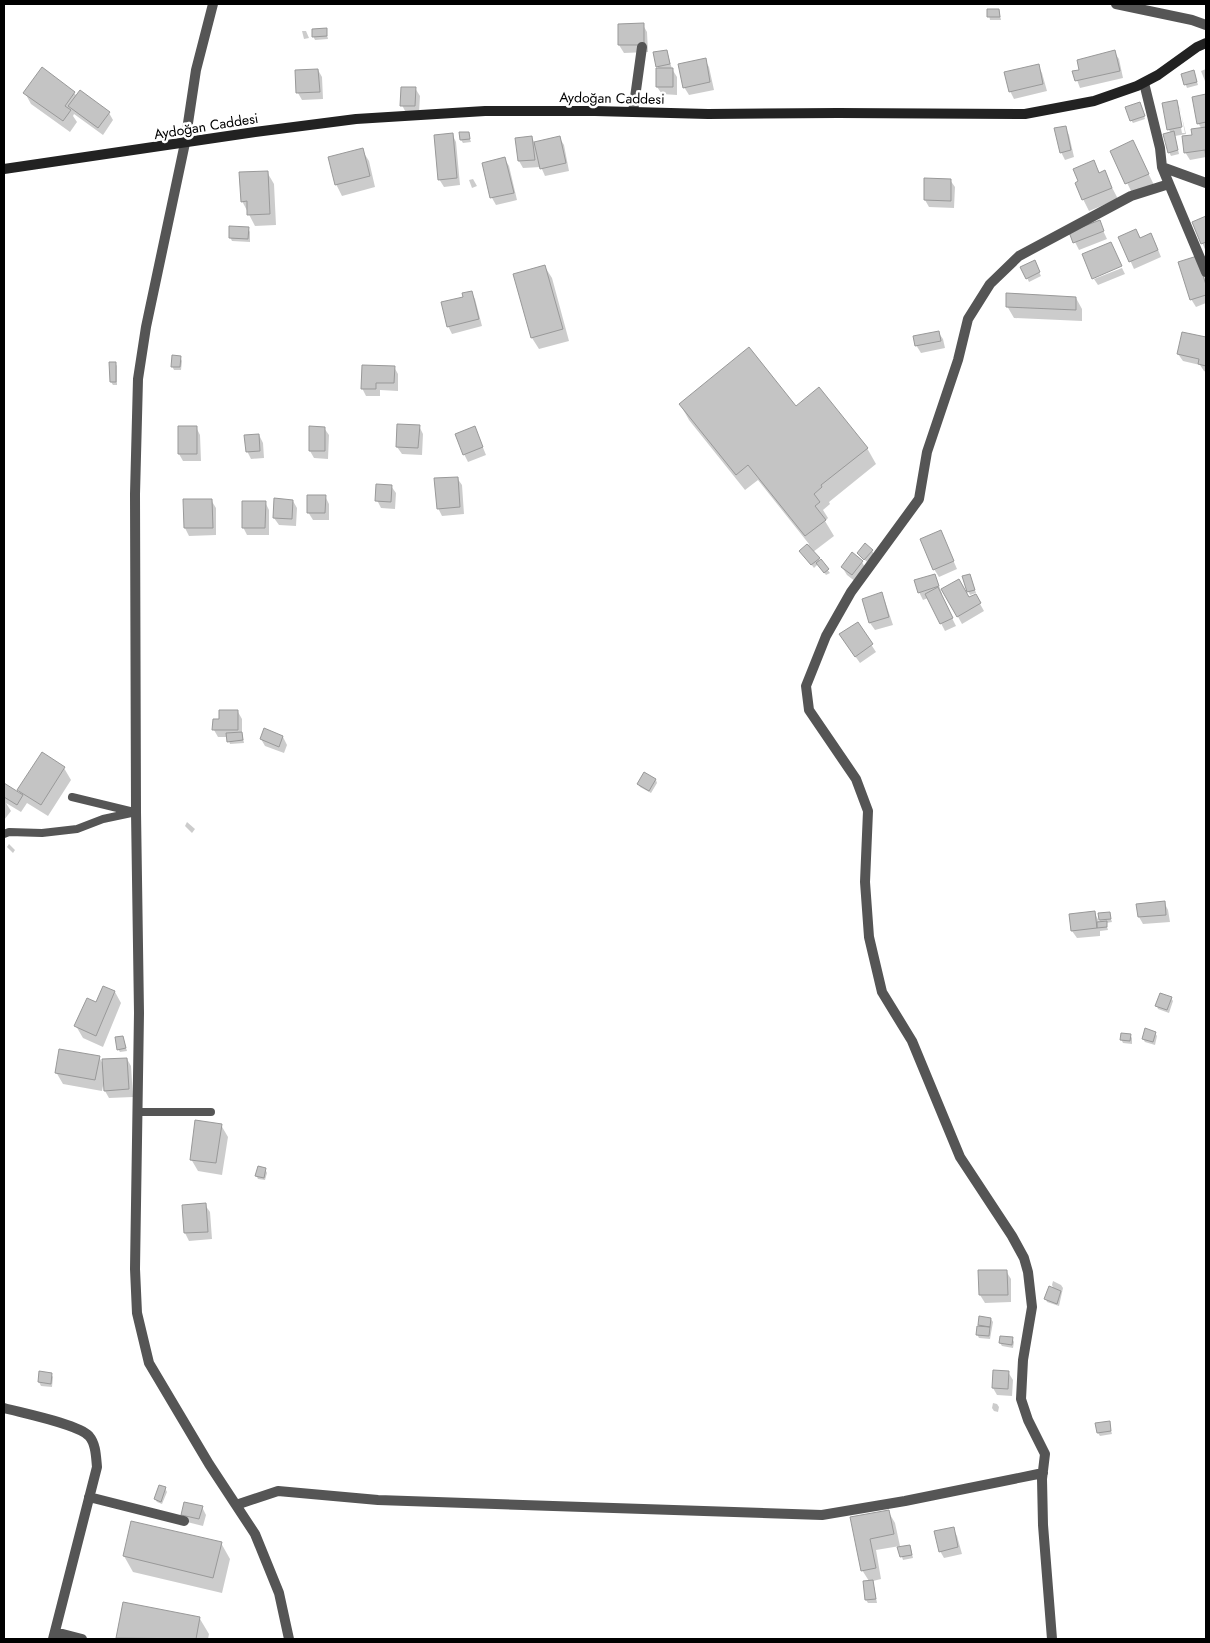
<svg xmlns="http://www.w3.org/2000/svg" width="1210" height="1643" viewBox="0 0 1210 1643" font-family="Jost,sans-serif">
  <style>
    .shadow { fill: #0003; fill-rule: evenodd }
    .building { fill: #c4c4c4; stroke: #999 }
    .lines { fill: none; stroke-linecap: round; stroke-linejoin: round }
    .lane { stroke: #555; stroke-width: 8 }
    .street { stroke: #555; stroke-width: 10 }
    .secondary { stroke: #222; stroke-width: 10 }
    .labels { text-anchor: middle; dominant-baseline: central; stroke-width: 5; stroke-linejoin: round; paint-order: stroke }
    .street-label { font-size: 14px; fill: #000; stroke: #fff }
  </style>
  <rect width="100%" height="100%" fill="#fff"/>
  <path class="shadow" d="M988 10H999L1001 20H990Z
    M619 25H643L647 32 648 52 624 53 619 45Z
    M326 30 328 39 315 40 313 36Z
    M302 31H306L309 38 304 39Z
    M667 51 672 69 677 77V95L662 94 657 87 659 69 657 66Z
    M1114 52 1119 59 1123 78 1080 88 1074 72 1080 71Z
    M705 60 709 67 714 90 689 95 684 87Z
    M1038 65 1042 73 1047 91 1014 99 1010 91Z
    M1206 69V80L1205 81 1201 71Z
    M318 70 322 77 323 99 302 100 298 93Z
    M1182 75H1195L1198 85 1187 88Z
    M415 88 420 96 419 113H406L402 105Z
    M25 93H74L77 96 109 113 113 120 103 135 74 114 73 116 77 122 70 132 31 104Z
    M1206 96V157L1190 160 1185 152 1194 136 1202 129 1198 123 1193 98Z
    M1176 101 1180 109 1186 134 1175 136 1179 154 1171 156 1169 152 1171 133 1169 130ZM1177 108H1180L1185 133H1182Z
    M1141 107 1145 119 1133 123 1131 120Z
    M1065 127 1069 135 1074 157 1065 160 1061 152Z
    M468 133 471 142 463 143 461 140Z
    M452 134 456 142 460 185 444 187 439 179Z
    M531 137 535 143 559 137 564 145 569 171 545 176 541 167 523 168 519 161 516 139Z
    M1133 142 1154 185 1133 195 1112 152Z
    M362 150 369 161 375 187 342 196 336 184Z
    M504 158 509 166 517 200 496 205 492 198 483 164Z
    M1093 161 1100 173 1104 172 1118 199 1089 211 1083 199Z
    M267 172 274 184 276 225 255 226 242 201Z
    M473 179 477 186 472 188 469 180Z
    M950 180 955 187 954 208 929 207 925 200Z
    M1206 217V252L1194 222Z
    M1099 222 1107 239 1079 250 1075 242Z
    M248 228 250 232V242L232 241 230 237Z
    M1136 230 1141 239 1155 242 1161 257 1134 269 1120 238Z
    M1034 262 1041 276 1029 282 1022 267Z
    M1201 265 1206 282V303L1196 307 1191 299Z
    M545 267 552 278 569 341 539 349 532 338 515 275Z
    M1122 268 1125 274 1098 285 1094 279Z
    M471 292 475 299 482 326 452 334 448 326 464 298Z
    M1076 298 1082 309V321L1014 318 1007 306Z
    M938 332 943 339 945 348 921 353 916 345Z
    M1183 333 1206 338V372L1204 371 1200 365 1183 361 1178 354Z
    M180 357 182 361 181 370H174L172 366Z
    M115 363 117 366V385H113L111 382Z
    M394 367 398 374V391L380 390V396H366L362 388Z
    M680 404 795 408 867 448 876 464 829 502 830 504 823 510 828 518 825 521 834 536 813 552 830 573 826 575 818 564 814 568 801 551 809 544 758 480 745 490 689 420Z
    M419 426 423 434 422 455 402 454 397 447Z
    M196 427 200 435 201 461H183L179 454Z
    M324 428 329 435 328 459 314 458 310 451Z
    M475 428 486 455 468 462 464 454Z
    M259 435 263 443 264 458 251 459 247 451Z
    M457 478 462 485 464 514 442 516 438 508Z
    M391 486 396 493 395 509 381 508 377 500Z
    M325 496 329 504V520H313L308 512Z
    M211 500 216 508V535L189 536 185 528 184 501Z
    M293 501 297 508 296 526 279 525 274 518Z
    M265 502 269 510V535H247L243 527Z
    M944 539 957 569 939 577 934 569Z
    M872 551 874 554 867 562 858 553Z
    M862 562 866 569 856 582 847 575 842 567Z
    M934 575 938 583 942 594H940L956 626 945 631 928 598 923 600 919 592Z
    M970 575 976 593 970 595 968 591Z
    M943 590 969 599 975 595 984 611 962 624Z
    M881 594 885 601 893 625 875 630 870 623 863 599Z
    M857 623 876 652 860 663 845 642Z
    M238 712 242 719V733L244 743 230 744 228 737H218L214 730 220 720Z
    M283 737 287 745 284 753 265 746 261 739Z
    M64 768 71 780 48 816 27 803 21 812 6 803 11 811 4 820V784L22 797 19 790Z
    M644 773 656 780 657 783 651 793 640 787 638 784Z
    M187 822 195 829 192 833 185 826Z
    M9 844 15 850 13 853 7 847Z
    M1164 902 1168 910 1170 922 1143 924 1139 917Z
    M1094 912 1100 923 1099 914 1109 913 1112 922 1106 923 1108 930 1100 931V936L1077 938 1072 931 1070 915Z
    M115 992 121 1003 103 1047 83 1038 76 1026 97 1003Z
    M1171 998 1173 1001 1169 1013 1158 1009 1157 1006Z
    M1155 1033 1157 1036 1155 1045 1145 1042 1143 1039Z
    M1130 1035 1132 1038V1044L1123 1043 1121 1039Z
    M123 1037 127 1051 120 1052 118 1049Z
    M99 1057 104 1066 127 1059 131 1066 133 1097 109 1098 105 1091 104 1081 102 1091 63 1084 56 1072Z
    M221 1125 228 1137 222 1175 198 1171 191 1159Z
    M265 1169 267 1173 265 1180 258 1179 256 1175Z
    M205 1205 210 1212 212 1239 189 1241 185 1233 183 1206Z
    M1006 1271 1011 1279V1302L985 1303 980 1295V1272Z
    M1053 1281 1061 1285 1063 1288 1059 1306 1047 1302 1046 1299 1054 1290 1052 1285Z
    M980 1317 991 1319 993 1322 990 1339 979 1338 977 1334Z
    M1012 1338 1014 1342 1013 1348 1002 1346 1000 1343Z
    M40 1372 51 1374 53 1377 52 1387 41 1386 39 1382Z
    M1008 1372 1013 1380 1012 1396 997 1395 993 1388Z
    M993 1403 997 1404 999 1407 998 1412 994 1411 992 1408Z
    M1109 1423 1112 1434 1100 1436 1098 1433Z
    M165 1488 167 1492 162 1504 157 1502 155 1499Z
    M202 1507 206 1515 203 1526 187 1522 183 1515Z
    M888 1511 895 1523 900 1546 876 1550 881 1579 873 1581 877 1603H868L866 1600 864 1582 869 1581 862 1570 852 1518Z
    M953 1528 957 1536 962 1554 944 1558 940 1551Z
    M221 1543 230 1559 222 1593 133 1572 124 1556Z
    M899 1548 911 1549 913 1558 903 1560Z
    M200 1619 209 1634 208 1639H118V1638Z"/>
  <path class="building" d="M987 9H999L1000 17H987Z
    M644 23V45H618V24Z
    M327 28V36L312 37V29Z
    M667 50 670 64 656 67 653 52Z
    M1115 50 1120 71 1075 81 1072 71 1079 70 1077 60Z
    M706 58 710 82 683 88 678 64Z
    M1039 64 1043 84 1009 92 1004 72Z
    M42 67 75 92 65 106 71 110 63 121 23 93Z
    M656 68H673V87H656Z
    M318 69 320 92 296 93 295 70Z
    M1194 70 1197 82 1184 85 1181 74Z
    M401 87H416L415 106H400Z
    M80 90 110 112 98 128 68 106Z
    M1206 94V122L1197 124 1192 97Z
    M1177 100 1182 127 1167 130 1162 103Z
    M1140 102 1145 116 1130 121 1125 107Z
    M1066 126 1071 150 1060 153 1054 128Z
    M1206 127V159L1205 150 1184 153 1182 136 1192 135 1191 129Z
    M1174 131 1178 150 1168 153 1163 134Z
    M459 132H469L470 139 460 140Z
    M453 133 457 178 438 180 434 135Z
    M532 136 535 160 518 161 515 138Z
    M560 136 566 163 540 169 534 142Z
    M1133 140 1149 174 1125 184 1110 151Z
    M363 148 370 176 335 185 328 157Z
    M505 157 514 193 490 198 482 163Z
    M1094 160 1099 173 1105 170 1112 188 1082 200 1075 183 1078 181 1073 169Z
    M268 171 270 214 247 215V201L241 202 239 172Z
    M924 178 951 179V201L924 200Z
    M1206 216V242L1201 244 1192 222Z
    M1100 220 1104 231 1073 243 1069 232Z
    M229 226 249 227 248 239 229 238Z
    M1136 229 1140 238 1151 233 1158 250 1129 262 1118 237Z
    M1111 242 1122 266 1092 279 1082 254Z
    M1197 256 1206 285V295L1190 300 1178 262Z
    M1035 260 1040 272 1026 279 1020 267Z
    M545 265 563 329 531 338 513 274Z
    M472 291 479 319 447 327 441 302 463 297 462 293Z
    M1006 293 1076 297V310L1006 307Z
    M939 331 941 341 915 346 913 336Z
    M1182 332 1206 337V366L1198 364 1199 359 1177 354Z
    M749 347 796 406 819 387 868 448 821 485 822 487 814 494 820 502 815 506 826 520 805 536 748 465 736 475 679 404Z
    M172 355 181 356 180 367H171Z
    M109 362H116V382H110Z
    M362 365 395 366 394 383H376V389H361Z
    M397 424 420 425 418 448 396 447Z
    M178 426H197V454H178Z
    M309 426 325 427V451H309Z
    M475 426 483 447 463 455 455 434Z
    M259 434 260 451 246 452 244 435Z
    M458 477 460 507 437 509 434 478Z
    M376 484 392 485 391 502 375 501Z
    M307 495H326L325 513H307Z
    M274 498 293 500 292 519 273 518Z
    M183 499H212L213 528H184Z
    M242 501H266L265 528H242Z
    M941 530 954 561 933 570 920 539Z
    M865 543 873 550 864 560 857 553Z
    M807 544 820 558 811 565 799 551Z
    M852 552 863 561 852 575 841 567Z
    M821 559 829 569 824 573 816 563Z
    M935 574 939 586 918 593 914 580Z
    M970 574 975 590 967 592 962 576Z
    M959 579 969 597 976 594 981 603 957 617 941 589Z
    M938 587 953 618 940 624 925 594Z
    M882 592 889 617 869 623 862 599Z
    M858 622 873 644 855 657 839 634Z
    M219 710H238V730H212L213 719H219Z
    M264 728 283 736 279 747 260 739Z
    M242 732 243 740 227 742 226 733Z
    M42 752 65 767 41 805 17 790Z
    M644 772 656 779 649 791 637 784Z
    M4 783 23 795 17 805 4 797Z
    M1165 901 1166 915 1138 917 1136 904Z
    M1095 911 1097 928 1071 931 1069 914Z
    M1110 912 1111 919 1099 920 1098 913Z
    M1107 921V927L1097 928V922Z
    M103 986 115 991 96 1036 74 1026 87 998 96 1002Z
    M1160 993 1172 997 1167 1010 1155 1006Z
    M1145 1028 1156 1032 1153 1042 1142 1039Z
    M1121 1033 1131 1034 1130 1041 1120 1040Z
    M123 1036 126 1048 117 1050 115 1037Z
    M59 1049 100 1056 95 1080 55 1073Z
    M127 1058 129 1089 104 1091 102 1059Z
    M195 1120 222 1124 216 1163 190 1160Z
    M258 1166 266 1168 264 1178 255 1176Z
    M206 1203 208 1232 184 1233 182 1205Z
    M978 1270H1007L1008 1295H979Z
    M1049 1286 1061 1291 1057 1304 1044 1299Z
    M979 1316 991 1318 990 1327 978 1325Z
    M977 1326 990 1327 989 1336 976 1335Z
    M1000 1336 1013 1337 1012 1345 999 1343Z
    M993 1370 1009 1371 1008 1389 992 1388Z
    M39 1371 52 1373 51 1384 38 1382Z
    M1110 1421 1111 1431 1097 1433 1095 1423Z
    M159 1485 166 1487 161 1502 154 1499Z
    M184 1502 203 1506 199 1519 181 1515Z
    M889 1510 894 1534 870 1539 876 1568 861 1571 850 1517Z
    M131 1521 222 1542 213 1578 123 1556Z
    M954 1527 958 1547 939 1552 934 1531Z
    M910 1545 912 1555 900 1557 897 1547Z
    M873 1580 876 1599 865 1600 863 1581Z
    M123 1602 200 1617 196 1639 116 1638Z"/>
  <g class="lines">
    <path class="lane" d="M72 797 134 812
      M4 834 9 832 42 833 77 829 103 819 136 812
      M139 1112H211"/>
    <path class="street" d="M213 4 196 70 185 143 146 327 138 379 135 494 136 812 139 1013 135 1269 137 1313 149 1363 209 1464 255 1534 279 1593 289 1639
      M1116 4 1192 20 1206 25
      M633 112 642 47
      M1162 167 1206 183
      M1169 184 1206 272
      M4 1408C22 1413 78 1424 89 1436 96 1444 96 1457 97 1467L53 1639
      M89 1497 184 1521
      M236 1505 278 1491 378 1500 822 1515 905 1501 1043 1473
      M55 1632 82 1639
      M1052 1639 1043 1525 1042 1479 1045 1454 1028 1420 1021 1399 1023 1360 1032 1307 1028 1272 1024 1258 1012 1236 960 1157 912 1041 882 992 869 937 865 882 868 811 856 779 809 710 806 686 826 636 851 592 919 499 927 452 958 360 968 319 990 284 1019 256 1131 196 1169 184 1162 167 1160 148 1144 83"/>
    <path class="secondary" d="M4 169 255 132 356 119 485 111H595L708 114 838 113 1025 114 1094 101 1137 86 1158 75 1197 47 1206 43"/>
  </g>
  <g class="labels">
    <g class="street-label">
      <text transform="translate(612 98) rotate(1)">Aydoğan Caddesi</text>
      <text transform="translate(206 126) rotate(-9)">Aydoğan Caddesi</text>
    </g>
  </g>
  <rect width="1210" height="1643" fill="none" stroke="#000000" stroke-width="10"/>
</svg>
